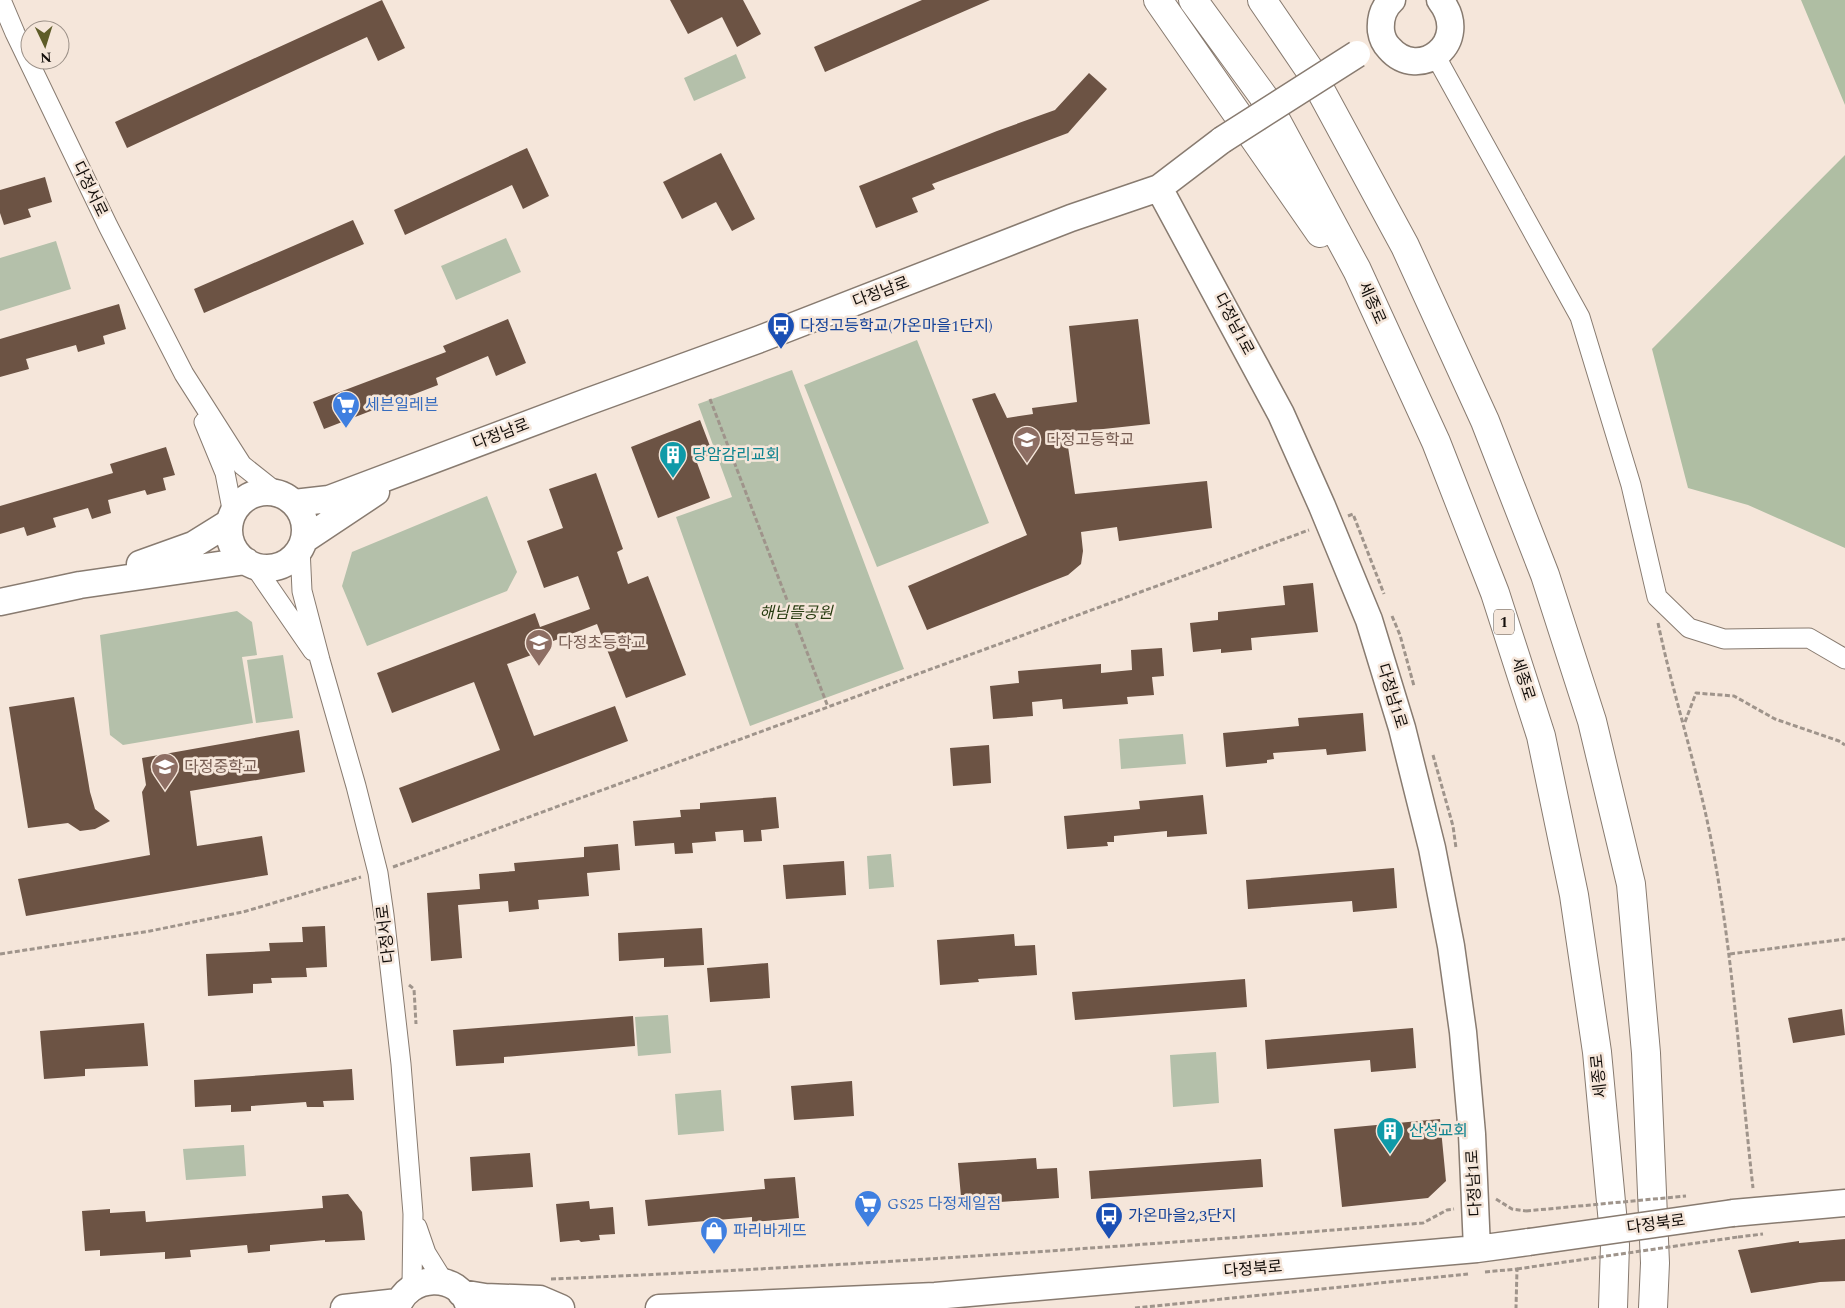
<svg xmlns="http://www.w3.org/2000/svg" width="1845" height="1308" viewBox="0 0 1845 1308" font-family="Spectral,'Noto Sans KR',serif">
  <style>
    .green { fill: #b4c0aa }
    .forest { fill: #afbea3 }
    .building { fill: #6c5344 }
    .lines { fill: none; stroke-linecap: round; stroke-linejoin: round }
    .street-casing { stroke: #887b70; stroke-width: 21 }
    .secondary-casing { stroke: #887b70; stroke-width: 29 }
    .highway-casing { stroke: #887b70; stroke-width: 30 }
    .path { stroke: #9f948b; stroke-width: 3; stroke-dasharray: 5 2.5; stroke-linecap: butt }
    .street { stroke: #fff; stroke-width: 19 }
    .secondary { stroke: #fff; stroke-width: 26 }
    .highway { stroke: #fff; stroke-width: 28 }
    .secondary-bridge-casing { stroke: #887b70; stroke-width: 29; stroke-linecap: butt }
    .path-bridge { stroke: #9f948b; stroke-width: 3; stroke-dasharray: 5 2.5; stroke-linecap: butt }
    .secondary-bridge { stroke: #fff; stroke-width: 26 }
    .labels { text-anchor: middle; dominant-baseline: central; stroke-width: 5; stroke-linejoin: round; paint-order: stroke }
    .shield { fill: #f5e6da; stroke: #585049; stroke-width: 1 }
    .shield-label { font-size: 15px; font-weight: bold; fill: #140f0b }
    .street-label { font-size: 16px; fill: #140f0b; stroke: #f5e6da }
    .transit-label { font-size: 16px; fill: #164399; stroke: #f5e6da; text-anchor: start }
    .shop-label { font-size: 16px; fill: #366cbe; stroke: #f5e6da; text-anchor: start }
    .education-label { font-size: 16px; fill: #785e54; stroke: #f5e6da; text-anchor: start }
    .culture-label { font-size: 16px; fill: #0d838f; stroke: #f5e6da; text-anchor: start }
    .park-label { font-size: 16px; font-style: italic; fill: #283c11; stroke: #f5e6da }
  </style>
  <rect width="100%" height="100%" fill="#f5e6da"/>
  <path class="green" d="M736 54 746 78 694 101 684 78Z
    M506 238 521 272 456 300 441 266Z
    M56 241 71 289 0 311V258Z
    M917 340 989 523 877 567 804 385Z
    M792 370 904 669 750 726 676 517 732 497 698 404Z
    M487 496 517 572 507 591 367 646 342 586 352 552Z
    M237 611 252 622 257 655 242 657 253 723 123 745 110 735 100 635Z
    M283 655 293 718 256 723 247 660Z
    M1183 734 1186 764 1121 769 1119 739Z
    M891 854 894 887 869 889 867 856Z
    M668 1015 671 1053 638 1056 635 1017Z
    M1216 1052 1219 1103 1173 1107 1170 1055Z
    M721 1090 724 1131 678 1135 675 1094Z
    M244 1145 246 1176 186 1180 183 1149Z"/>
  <path class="forest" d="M1801 0H1845V105Z
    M1845 155V548L1748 505 1688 488 1652 349Z"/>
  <path class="building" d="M382 0 405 48 378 61 367 37 127 148 115 122Z
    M670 0H743L761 34 737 47 722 17 688 34Z
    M922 0H990L825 72 814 47Z
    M1089 73 1107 89 1068 133 932 184 935 189 912 198 918 212 876 228 859 186 997 131 1055 110Z
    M527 148 549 196 523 209 512 185 405 235 394 210Z
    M721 153 755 219 732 231 716 202 682 219 663 182Z
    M45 177 52 202 28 209 31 217 4 225 0 213V190Z
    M353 220 364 244 204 313 194 289Z
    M119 304 126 329 103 336 105 344 78 352 76 345 26 359 29 369 0 377V339Z
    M508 319 526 363 496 376 488 356 436 378 438 385 324 429 313 402 446 352 443 346Z
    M1138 319 1150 424 1066 433 1075 494 1207 481 1212 528 1119 541 1117 527 1081 532 1083 551 1081 564 1068 575 927 630 908 586 1027 535 972 399 995 393 1007 418 1033 414 1032 408 1077 402 1069 326Z
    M700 420 713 454 696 460 710 498 658 518 631 447Z
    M166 447 175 475 163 478 166 490 147 495 145 490 108 500 111 513 92 519 88 508 53 518 56 527 27 536 24 527 0 534V506L113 473 110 464Z
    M596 473 623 549 617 552 628 584 648 576 686 675 626 698 597 624 548 643 550 648 507 664 534 736 615 706 628 741 412 823 399 788 500 750 474 682 392 713 377 673 535 613 540 627 590 609 578 576 544 588 527 541 563 528 549 489Z
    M1313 583 1318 632 1251 638 1252 650 1221 653V649L1193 652 1190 623 1218 620V612L1285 605 1283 586Z
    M1162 648 1164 676 1152 677 1154 695 1127 697 1128 704 1063 709 1062 699 1032 702 1033 716 993 719 990 686 1019 683 1018 671 1101 664V673L1132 670 1131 650Z
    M74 697 90 792 95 809 110 821 95 829 80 831 68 823 28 828 9 707Z
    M1363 713 1366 751 1327 755 1326 749 1273 753 1274 759 1267 760V763L1226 767 1223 733 1299 726 1298 718Z
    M299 730 305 772 190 791 197 846 262 836 268 875 26 916 18 879 150 855 142 792 146 785 142 758Z
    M989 745 991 783 953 786 950 748Z
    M1203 795 1207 834 1167 837V831L1114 836V842H1107L1108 846 1067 849 1064 816 1140 809 1139 801Z
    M776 797 779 828 761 830 762 841 744 842 743 830 715 832 716 841 692 843 693 853 675 854 674 843 635 846 633 821 681 817 680 810 700 809V803Z
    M618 844 620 870 587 873 589 896 538 900 539 909 509 912 508 901 458 905 462 958 431 961 427 893 480 889 479 874 515 871 514 863 584 857V847Z
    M844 861 846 895 786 899 783 865Z
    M1394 868 1397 908 1353 912 1352 901 1248 909 1246 880Z
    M325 926 327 967 306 968 307 977 271 978 272 983 253 984V993L208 996 206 954 270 951 269 943 303 942 302 927Z
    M702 928 704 965 664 967V958L619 961 618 933Z
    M1014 934 1015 946 1035 945 1037 975 978 979 979 982 940 985 937 940Z
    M768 963 770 998 710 1002 707 968Z
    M1245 979 1247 1007 1075 1020 1072 992Z
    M1842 1009 1845 1035 1793 1043 1788 1018Z
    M633 1016 635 1046 504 1057V1063L456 1066 453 1030Z
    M144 1023 148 1066 85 1069V1076L44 1079 40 1031Z
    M1413 1028 1416 1068 1371 1072 1370 1060 1267 1069 1265 1040Z
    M352 1069 354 1100 323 1101 324 1107H307L306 1102 251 1106V1111L231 1112V1105L195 1107 194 1080Z
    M852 1081 854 1116 794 1120 791 1086Z
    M1440 1119 1446 1181 1428 1198 1342 1207 1334 1129Z
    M530 1153 533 1187 472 1191 470 1157Z
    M1036 1158 1037 1169 1057 1168 1059 1198 1000 1202V1205L962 1208 958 1163Z
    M1261 1159 1263 1187 1091 1199 1089 1171Z
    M795 1177 799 1218 752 1222V1217L648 1226 645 1200 765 1189 764 1179Z
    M348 1194 362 1212 365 1240 325 1242V1240L270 1245V1251L248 1253 247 1245 190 1250 191 1257 165 1259V1252L100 1256V1250L85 1251 82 1211 110 1209V1213L145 1211 146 1222 323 1208 322 1196Z
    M589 1201 590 1209 613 1207 615 1234 599 1235 600 1240 581 1242 579 1240 560 1242 556 1204Z
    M1845 1239V1281L1820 1282 1751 1293 1738 1250 1799 1241V1243Z"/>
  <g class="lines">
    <defs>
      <path id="street" d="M1 0 15 33 108 226 184 374 242 465 276 492
        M1435 55 1580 317 1631 485 1657 597 1689 628 1724 639 1809 638 1845 659
        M204 422 225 473 233 514
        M300 548 302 591 320 660 356 786 378 873 384 915 401 1064 413 1214 412 1286
        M253 564 313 651
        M417 1227 426 1253 444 1282"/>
      <path id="secondary" d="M1392 0C1383 8 1380 19 1381 31 1382 38 1384 43 1389 48 1419 83 1473 42 1440 0
        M1159 188 1281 414 1322 506 1369 620 1402 728 1432 848 1451 946 1463 1032 1472 1134 1477 1249
        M229 530a38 38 0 1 1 76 0a38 38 0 1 1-76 0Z
        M294 503 329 499 587 402 760 339 1071 218 1159 188 1222 140
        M304 540 376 492
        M140 564 193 545 230 522
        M0 602 80 585 246 561
        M1733 1213 1845 1203
        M461 1293 485 1297 540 1299 561 1308
        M344 1308 398 1302
        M397 1308C407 1274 460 1271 469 1307
        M659 1308 935 1296 1477 1249 1529 1242"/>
      <path id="highway" d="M1158 0 1320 233
        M1193 0 1263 96 1357 270 1436 442 1495 593 1541 736 1574 895 1597 1052 1615 1245 1613 1308
        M1262 0 1309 69 1405 246 1485 421 1545 575 1592 721 1631 884 1646 1053 1655 1263 1653 1308"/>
    </defs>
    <use href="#street" class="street-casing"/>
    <use href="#secondary" class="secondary-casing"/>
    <use href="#highway" class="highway-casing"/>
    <path class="path" d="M710 399 828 707
      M1348 516 1353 514 1384 594
      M1392 616 1400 635 1414 686
      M1658 623C1674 699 1699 773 1713 850 1734 963 1740 1074 1753 1188
      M1685 722 1696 693 1734 696 1775 719 1839 741 1845 745
      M1433 755 1453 826 1456 848
      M393 867 1309 530
      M0 954 150 931 243 912 361 877
      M1730 954 1845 939
      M409 985 414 989 416 1024
      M1496 1199 1512 1209 1526 1211
      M1738 1237 1763 1234
      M1485 1272 1517 1269 1516 1308
      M551 1279C842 1267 1133 1246 1423 1223L1447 1210 1454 1209
      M1135 1308 1468 1274"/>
    <use href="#street" class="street"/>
    <use href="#secondary" class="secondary"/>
    <use href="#highway" class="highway"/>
    <defs>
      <path id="secondary-bridge" d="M1222 140 1357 54
        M1529 1242 1733 1213"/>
    </defs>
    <use href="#secondary-bridge" class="secondary-bridge-casing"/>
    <path class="path-bridge" d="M1526 1211 1686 1196
      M1517 1269 1738 1237"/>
    <use href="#secondary-bridge" class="secondary-bridge"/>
  </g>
  <defs>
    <symbol id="bus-pin" viewBox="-11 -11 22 30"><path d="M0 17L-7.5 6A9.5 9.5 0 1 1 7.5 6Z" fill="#1a4fb4" stroke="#f5e6da"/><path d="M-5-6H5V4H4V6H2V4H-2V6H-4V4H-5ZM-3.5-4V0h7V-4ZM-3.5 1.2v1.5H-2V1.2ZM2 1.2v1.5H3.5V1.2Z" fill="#fff"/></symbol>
    <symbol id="supermarket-pin" viewBox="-11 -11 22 30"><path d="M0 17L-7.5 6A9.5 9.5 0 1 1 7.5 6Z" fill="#3f7fe0" stroke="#f5e6da"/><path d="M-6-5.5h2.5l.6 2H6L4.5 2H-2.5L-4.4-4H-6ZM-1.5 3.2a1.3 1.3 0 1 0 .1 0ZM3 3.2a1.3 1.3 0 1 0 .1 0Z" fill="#fff"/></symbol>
    <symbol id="school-pin" viewBox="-11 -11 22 30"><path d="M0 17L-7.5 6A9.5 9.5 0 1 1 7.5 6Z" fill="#8d6e63" stroke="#f5e6da"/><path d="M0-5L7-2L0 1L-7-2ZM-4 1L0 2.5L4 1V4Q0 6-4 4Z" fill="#fff"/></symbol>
    <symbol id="building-pin" viewBox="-11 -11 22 30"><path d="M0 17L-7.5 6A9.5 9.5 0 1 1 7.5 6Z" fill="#0f9aa8" stroke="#f5e6da"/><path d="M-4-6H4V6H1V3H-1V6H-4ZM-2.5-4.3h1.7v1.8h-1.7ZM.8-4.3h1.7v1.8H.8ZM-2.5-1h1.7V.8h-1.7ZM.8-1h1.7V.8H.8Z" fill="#fff"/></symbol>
    <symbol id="shop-pin" viewBox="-11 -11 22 30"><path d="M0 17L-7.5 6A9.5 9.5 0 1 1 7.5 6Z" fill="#3f7fe0" stroke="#f5e6da"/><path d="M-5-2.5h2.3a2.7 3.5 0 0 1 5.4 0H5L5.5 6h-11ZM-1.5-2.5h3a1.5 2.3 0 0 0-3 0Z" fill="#fff"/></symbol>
  </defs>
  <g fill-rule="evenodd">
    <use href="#bus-pin" x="765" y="310" width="32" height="43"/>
    <use href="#supermarket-pin" x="330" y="389" width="32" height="43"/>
    <use href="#school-pin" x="1011" y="424" width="32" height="43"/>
    <use href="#building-pin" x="657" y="439" width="32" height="43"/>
    <use href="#school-pin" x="523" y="627" width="32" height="43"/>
    <use href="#school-pin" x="149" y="751" width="32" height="43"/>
    <use href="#building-pin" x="1374" y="1115" width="32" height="43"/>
    <use href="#supermarket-pin" x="852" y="1188" width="32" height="43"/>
    <use href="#bus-pin" x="1093" y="1200" width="32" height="43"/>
    <use href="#shop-pin" x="698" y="1215" width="32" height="43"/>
  </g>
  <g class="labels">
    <rect class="shield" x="1494" y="609.5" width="20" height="25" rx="4"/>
    <g class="shield-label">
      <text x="1504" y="622">1</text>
    </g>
    <g class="street-label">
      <text transform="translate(90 189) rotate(64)">다정서로</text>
      <text transform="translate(881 292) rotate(-21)">다정남로</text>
      <text transform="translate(1372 303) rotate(66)">세종로</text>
      <text transform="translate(1234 324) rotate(62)">다정남1로</text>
      <text transform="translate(501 434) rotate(-21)">다정남로</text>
      <text transform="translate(1523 679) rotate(72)">세종로</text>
      <text transform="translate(1392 696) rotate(73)">다정남1로</text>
      <text transform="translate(386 934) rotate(-97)">다정서로</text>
      <text transform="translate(1599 1076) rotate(-96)">세종로</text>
      <text transform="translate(1474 1183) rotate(-93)">다정남1로</text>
      <text transform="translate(1656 1224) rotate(-8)">다정북로</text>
      <text transform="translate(1253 1269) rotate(-5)">다정북로</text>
    </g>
    <g class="transit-label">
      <text x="800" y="326">다정고등학교(가온마을1단지)</text>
      <text x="1128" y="1216">가온마을2,3단지</text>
    </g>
    <g class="shop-label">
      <text x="365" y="405">세븐일레븐</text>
      <text x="887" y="1204">GS25 다정제일점</text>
      <text x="733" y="1231">파리바게뜨</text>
    </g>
    <g class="education-label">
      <text x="1046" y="440">다정고등학교</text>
      <text x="558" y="643">다정초등학교</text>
      <text x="184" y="767">다정중학교</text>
    </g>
    <g class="culture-label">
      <text x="692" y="455">당암감리교회</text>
      <text x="1409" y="1131">산성교회</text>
    </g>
    <g class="park-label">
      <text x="796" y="613">해님뜰공원</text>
    </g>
  </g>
  <g transform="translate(45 45) rotate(176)"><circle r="24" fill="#f5e6da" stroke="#9b9087"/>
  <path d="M0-4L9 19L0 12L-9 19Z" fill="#5e5c28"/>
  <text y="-8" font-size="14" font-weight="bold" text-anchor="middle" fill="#140f0b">N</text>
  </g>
</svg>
